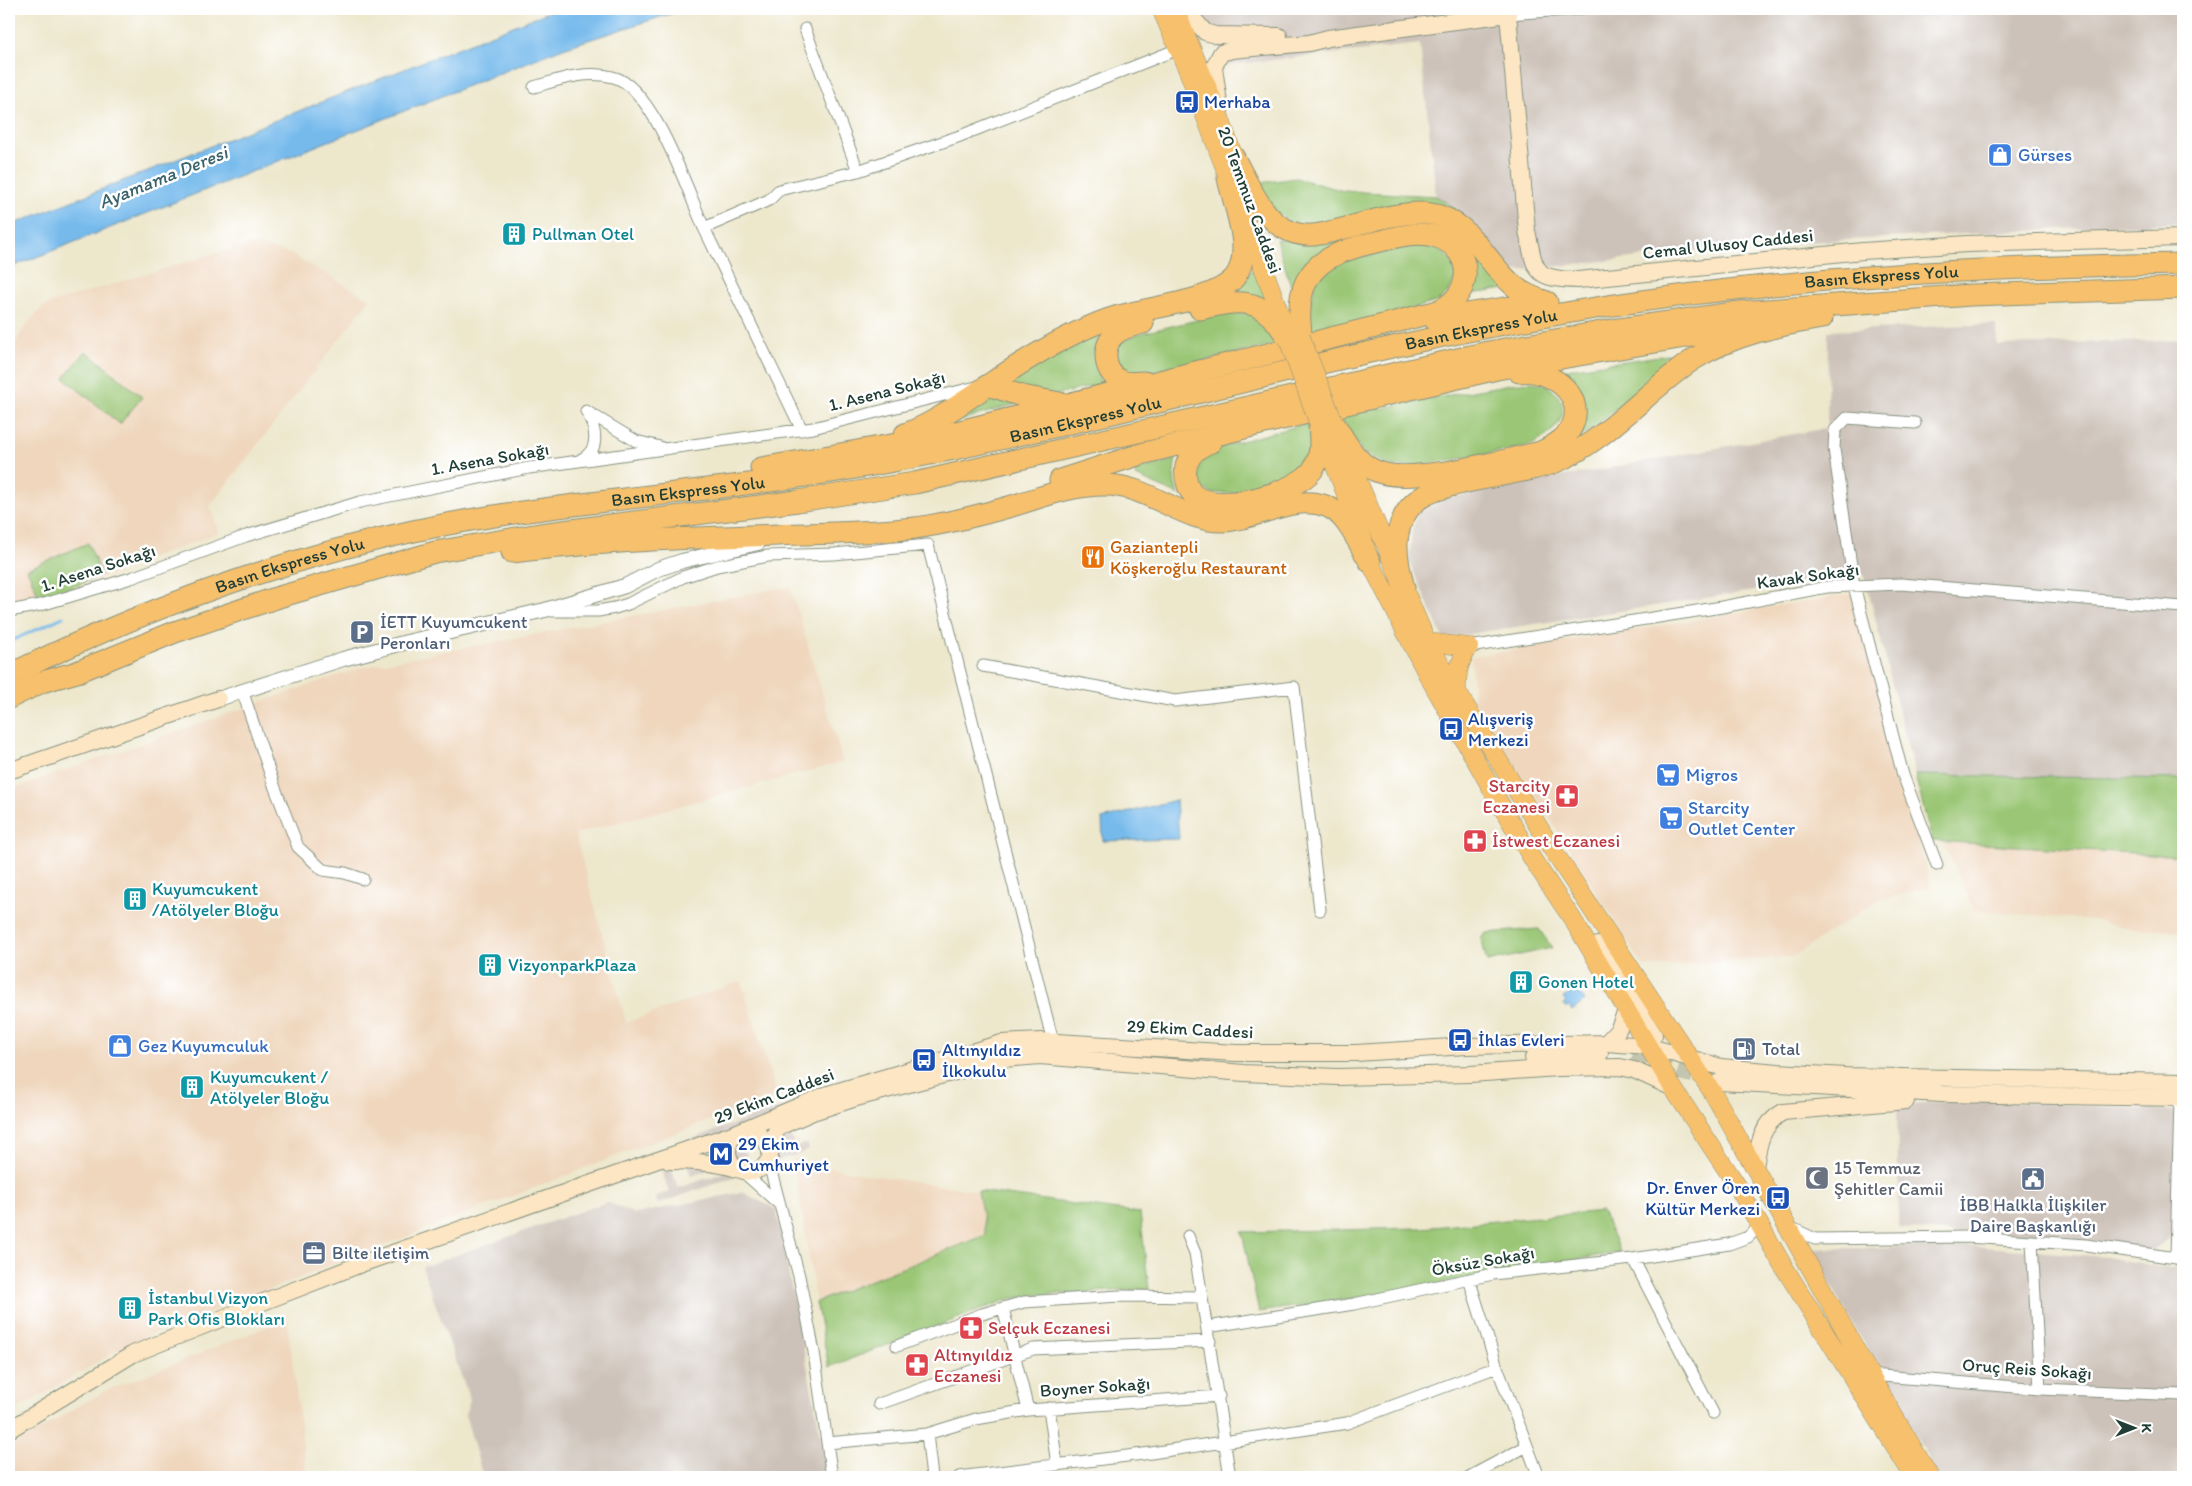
<svg xmlns="http://www.w3.org/2000/svg" width="2192" height="1486" viewBox="0 0 2192 1486" font-family="Itim,sans-serif">
  <style>
    .built { fill: #efd6bc }
    .industrial { fill: #cdc2b9; fill-rule: evenodd }
    .green { fill: #9ac674; stroke: #5c8254 }
    .water { fill: #76baec; stroke: #4a7c90 }
    .lines { fill: none; stroke-linecap: round; stroke-linejoin: round }
    .stream { stroke: #76baec; stroke-width: 3 }
    .secondary-tunnel { stroke: #c4c5ae; stroke-width: 16; stroke-dasharray: 16 8; stroke-linecap: butt }
    .minor-casing { stroke: #869280; stroke-width: 13 }
    .tertiary-casing { stroke: #869280; stroke-width: 16 }
    .secondary-casing { stroke: #869280; stroke-width: 18 }
    .primary-casing { stroke: #869280; stroke-width: 19 }
    .motorway-casing { stroke: #869280; stroke-width: 23 }
    .minor { stroke: #fff; stroke-width: 11 }
    .tertiary { stroke: #fff; stroke-width: 14 }
    .secondary { stroke: #fce6c4; stroke-width: 16 }
    .primary { stroke: #f7c06c; stroke-width: 18 }
    .motorway { stroke: #f7c06c; stroke-width: 21 }
    .primary-bridge-casing { stroke: #869280; stroke-width: 19; stroke-linecap: butt }
    .primary-bridge { stroke: #f7c06c; stroke-width: 18 }
    .labels { text-anchor: middle; dominant-baseline: central; stroke-width: 5; stroke-linejoin: round; paint-order: stroke }
    .transit-label { font-size: 18px; fill: #164399; stroke: #fff; text-anchor: start }
    .shop-label { font-size: 18px; fill: #366cbe; stroke: #fff; text-anchor: start }
    .street-label { font-size: 18px; fill: #1f3d34; stroke: #fff }
    .culture-label { font-size: 18px; fill: #0d838f; stroke: #fff; text-anchor: start }
    .food-label { font-size: 18px; fill: #c56008; stroke: #fff; text-anchor: start }
    .service-label { font-size: 18px; fill: #4e5e75; stroke: #fff; text-anchor: start }
    .health-label { font-size: 18px; fill: #be3a42; stroke: #fff; text-anchor: start }
    .worship-label { font-size: 18px; fill: #5b616d; stroke: #fff; text-anchor: start }
    .water-label { font-size: 19px; font-style: italic; fill: #39626b; stroke: #fff }
  </style>
  <rect width="100%" height="100%" fill="#fff"/>
  <filter id="ink" filterUnits="userSpaceOnUse"><feTurbulence type="fractalNoise" baseFrequency=".02" numOctaves="2"/><feDisplacementMap in="SourceGraphic" scale="10" xChannelSelector="R" yChannelSelector="G"/><feConvolveMatrix kernelMatrix="1 2 1 2 8 2 1 2 1" color-interpolation-filters="sRGB"/></filter>
  <filter id="wash" filterUnits="userSpaceOnUse"><feTurbulence type="fractalNoise" baseFrequency=".0096" numOctaves="4" result="noise"/><feDisplacementMap in="SourceGraphic" scale="20" xChannelSelector="R" yChannelSelector="G"/><feGaussianBlur stdDeviation="1.12" result="paint"/><feColorMatrix in="noise" values="0 0 0 0 0 0 0 0 0 0 0 0 0 0 0 0 0 1.4 0 .05"/><feComposite in="paint" operator="in"/></filter>
  <g filter="url(#wash)">
    <rect width="100%" height="100%" fill="#ede7cc"/>
    <path class="built" d="M249 245 263 246 290 254 370 299 210 506 219 532 43 601H28L21 598 9 600 11 364 15 343 26 325 42 308 51 303 233 248Z
      M790 586 843 762 575 834 626 1023 741 981 777 1094 130 1343 9 1414V790L359 668Z
      M1856 593 1931 887 1877 901 1792 957 1644 967 1474 700 1471 657Z
      M1942 840 2183 856V932L2123 927 2094 920 1974 910Z
      M793 1159 862 1174 978 1191 986 1235 816 1302Z
      M287 1319 307 1477H9V1448L103 1392Z"/>
    <path class="industrial" d="M1200 9H2183V223L1748 245 1515 271 1453 207 1436 196 1420 44 1228 65Z
      M1996 324 1997 345 2183 340V779L1915 775 1864 574 1443 638 1409 561 1412 530 1418 513 1446 498 1827 428 1828 331Z
      M1972 1099 2178 1111 2172 1236 2153 1250 1899 1228 1897 1105Z
      M793 1103 784 1115 795 1147 807 1143 809 1150 658 1204 655 1197 669 1191 657 1159 644 1164 641 1157ZM774 1118 778 1147 783 1145 785 1151 733 1169 730 1162 747 1156 740 1139ZM667 1156 685 1159 691 1176 720 1166 723 1173 678 1188Z
      M742 1192 776 1209 829 1477H483L465 1414 470 1400 422 1267 607 1202 635 1214Z
      M1959 1245 2106 1257 2172 1269 2183 1259V1477H1939L1811 1249Z"/>
    <path class="green" d="M1296 178 1344 191 1436 196 1453 207 1469 224 1451 214 1299 229 1274 210 1260 183Z
      M1351 236 1295 299 1276 239 1305 243Z
      M1421 244C1455 250 1468 278 1439 301L1312 337 1307 318 1316 280 1337 262Z
      M1256 262 1271 304 1228 297 1243 285Z
      M1483 263 1506 289 1470 294 1472 266Z
      M1217 313H1259L1279 344 1149 373 1129 374 1116 362V348L1121 342 1138 334 1193 321Z
      M1090 335 1099 337C1092 353 1096 368 1101 384L1048 397 1006 385Z
      M86 351 142 397 120 424 64 378Z
      M1681 353 1595 427 1567 447 1577 388 1561 370Z
      M1530 382C1535 383 1544 383 1549 387 1580 411 1552 437 1526 447L1416 466 1392 467 1363 453 1340 416 1510 384Z
      M991 394 1022 402 949 424Z
      M1308 423 1311 446 1305 464 1280 484 1237 493H1212L1197 486 1193 477 1200 455 1209 450Z
      M1176 459C1173 472 1173 482 1179 495L1136 476 1134 471Z
      M88 543 102 575 41 601 27 569Z
      M1915 775 2183 779V856L1932 841Z
      M1539 929 1552 948 1487 962 1481 938 1486 933Z
      M978 1191 1140 1213 1149 1289 1035 1295 1009 1299 829 1367 816 1302 986 1235Z
      M1602 1211 1620 1252 1368 1296 1259 1312 1242 1232 1422 1228Z"/>
    <path class="water" d="M556 9H686L563 48 9 268V226Z
      M1176 800 1179 839 1103 841 1102 819Z
      M1576 989 1585 1001 1572 1011 1569 1006 1565 1008 1563 1005 1566 1003 1563 998Z"/>
    <g class="lines">
      <path class="stream" d="M9 642 63 617"/>
    </g>
  </g>
  <g filter="url(#ink)">
    <g class="lines">
      <path class="secondary-tunnel" d="M1632 1056 1671 1070 1712 1080"/>
      <defs>
        <path id="minor" d="M1508 14 1580 9
          M805 29 858 171
          M534 87C561 79 586 70 613 77 653 86 688 192 704 228L769 200 779 190 858 171 960 136 1178 49
          M704 228 802 430
          M586 411 636 441 660 447
          M1915 423 1847 418 1835 430 1834 449 1854 586 1903 775 1937 865
          M580 460C601 451 596 429 587 412
          M9 611 41 605 131 578 246 536 360 502 529 468 813 428 976 387
          M552 611H598L615 608 628 604 683 577 717 566 768 556 834 554 928 545 1053 1042
          M1469 647 1722 607 1827 587 1901 584 2183 607
          M983 666 1175 701 1294 687 1320 910
          M242 690 275 788 298 847 323 870 345 873 363 879
          M743 1172 780 1205 768 1160
          M780 1205 799 1276 814 1352 832 1477
          M1790 1227 1815 1239 1966 1237 2032 1241 2086 1245 2176 1258 2183 1261
          M1188 1236 1195 1253 1230 1477
          M2032 1241 2040 1389
          M2176 1258 2180 1098
          M1633 1259 1713 1413
          M1469 1279 1497 1367 1539 1477
          M1003 1308 1028 1410
          M1207 1327 1354 1304 1493 1274 1633 1259 1729 1244 1748 1237 1760 1225
          M897 1346 982 1314 1024 1302 1120 1296 1202 1297
          M1870 1375 2040 1389 2183 1395
          M879 1404 1033 1349 1210 1341
          M1049 1408 1057 1465
          M927 1434 932 1477
          M827 1443 927 1434 976 1419 1028 1410 1219 1396
          M959 1477 1151 1453 1347 1423 1497 1367
          M1469 1477 1527 1446"/>
        <path id="tertiary" d="M218 699 343 659 407 642 545 610 625 586 658 569 682 561 758 543"/>
        <path id="secondary" d="M1185 9 1205 32 1215 35 1279 36
          M1220 110 1214 67 1221 53 1232 50 1309 43 1328 38 1508 14 1527 231C1536 271 1532 279 1578 280L1863 251 1967 244 2183 238
          M9 771 218 699
          M1598 945 1654 1035
          M1606 1043 1618 1030 1626 1011
          M1533 1058 1600 1054
          M1719 1082 1942 1094 2183 1098
          M735 1133C726 1146 725 1157 736 1169
          M770 1153 776 1131 781 1126 813 1112 860 1097 1004 1059 1040 1056 1244 1073 1337 1077 1470 1074 1558 1068 1620 1067 1634 1070 1673 1088
          M669 1161C691 1161 713 1162 734 1168 742 1170 748 1174 756 1171 782 1160 769 1133 745 1129
          M1755 1168C1758 1146 1761 1124 1783 1112L1906 1101
          M9 1430 133 1354 258 1304 361 1264 735 1133 825 1095 1002 1043 1041 1041 1236 1053H1356L1467 1046 1606 1043 1647 1046 1721 1067 1778 1072 1845 1076 2183 1082"/>
        <path id="primary" d="M1161 9 1188 71 1233 190
          M1175 9 1221 120 1238 169
          M1245 218 1286 330
          M1322 432 1363 539 1370 562 1426 672 1498 800 1533 860 1573 920 1673 1088 1738 1187 1782 1264 1914 1477
          M1343 446 1427 642 1552 849 1713 1093 1870 1375 1930 1477
          M1427 642 1469 647C1458 663 1457 674 1457 693"/>
        <g id="motorway">
          <path d="M1233 156C1252 190 1268 238 1314 235 1350 230 1387 212 1423 213 1469 215 1483 260 1513 285 1523 294 1535 298 1547 302"/>
          <path d="M1200 309C1244 298 1264 298 1288 339"/>
          <path d="M1434 319 1544 302"/>
          <path d="M1143 323C1135 325 1125 327 1118 332 1101 343 1102 372 1121 381 1128 384 1137 382 1144 382"/>
          <path d="M988 385 1022 396 1060 403"/>
          <path d="M1334 423C1345 441 1356 463 1376 471 1409 486 1502 460 1541 452 1553 446 1568 438 1573 424 1585 392 1547 368 1519 372"/>
          <path d="M905 434C935 423 960 404 987 386 1023 361 1065 335 1106 320 1140 307 1213 304 1235 277 1254 252 1234 207 1228 178"/>
          <path d="M1211 442C1194 448 1181 462 1187 482 1188 487 1190 492 1194 495 1217 515 1303 492 1315 466 1322 453 1320 438 1319 425"/>
          <path d="M761 468 936 437 1435 312C1473 298 1477 251 1437 237 1419 231 1399 236 1381 241 1342 249 1300 261 1300 310 1299 319 1301 328 1301 337"/>
          <path d="M1060 480 1141 454 1256 425 1497 369 1779 321"/>
          <path d="M512 552C601 541 690 538 779 535 824 533 870 533 915 528 947 524 980 515 1012 506 1042 497 1072 485 1104 485 1148 484 1183 523 1224 521 1258 519 1293 494 1326 506 1347 514 1358 543 1370 562"/>
          <path d="M1404 588C1396 559 1390 527 1414 503 1439 479 1521 477 1558 461 1610 438 1647 390 1694 359 1734 334 1777 326 1822 318"/>
          <path id="s1" d="M9 675C164 599 336 539 507 514 636 495 766 486 894 461 1118 418 1336 352 1560 314 1766 278 1975 267 2183 264"/>
          <path d="M9 698 42 682 77 672 175 632 279 597 435 552 540 534 798 501 915 483 1488 352 1612 330 1740 312 1971 295 2183 288"/>
        </g>
      </defs>
      <use href="#minor" class="minor-casing"/>
      <use href="#tertiary" class="tertiary-casing"/>
      <use href="#secondary" class="secondary-casing"/>
      <use href="#primary" class="primary-casing"/>
      <use href="#motorway" class="motorway-casing"/>
      <use href="#minor" class="minor"/>
      <use href="#tertiary" class="tertiary"/>
      <use href="#secondary" class="secondary"/>
      <use href="#primary" class="primary"/>
      <use href="#motorway" class="motorway"/>
      <defs>
        <path id="primary-bridge" d="M1301 337 1334 423
          M1288 339 1319 425"/>
      </defs>
      <use href="#primary-bridge" class="primary-bridge-casing"/>
      <use href="#primary-bridge" class="primary-bridge"/>
    </g>
  </g>
  <defs>
    <symbol id="bus-square" viewBox="-11 -11 22 22"><rect x="-9" y="-9" width="18" height="18" rx="4" fill="#1a4fb4" stroke="#fff"/><path d="M-5-6H5V4H4V6H2V4H-2V6H-4V4H-5ZM-3.5-4V0h7V-4ZM-3.5 1.2v1.5H-2V1.2ZM2 1.2v1.5H3.5V1.2Z" fill="#fff"/></symbol>
    <symbol id="shop-square" viewBox="-11 -11 22 22"><rect x="-9" y="-9" width="18" height="18" rx="4" fill="#3f7fe0" stroke="#fff"/><path d="M-5-2.5h2.3a2.7 3.5 0 0 1 5.4 0H5L5.5 6h-11ZM-1.5-2.5h3a1.5 2.3 0 0 0-3 0Z" fill="#fff"/></symbol>
    <symbol id="building-square" viewBox="-11 -11 22 22"><rect x="-9" y="-9" width="18" height="18" rx="4" fill="#0f9aa8" stroke="#fff"/><path d="M-4-6H4V6H1V3H-1V6H-4ZM-2.5-4.3h1.7v1.8h-1.7ZM.8-4.3h1.7v1.8H.8ZM-2.5-1h1.7V.8h-1.7ZM.8-1h1.7V.8H.8Z" fill="#fff"/></symbol>
    <symbol id="restaurant-square" viewBox="-11 -11 22 22"><rect x="-9" y="-9" width="18" height="18" rx="4" fill="#e8710a" stroke="#fff"/><path d="M-5-6h1v4h1v-4h1v4h1v-4h1v5L-1.5 .5V6h-2V.5L-5-1ZM5-6V6H3V1.5H1.5Q1.5-4 5-6Z" fill="#fff"/></symbol>
    <symbol id="parking-square" viewBox="-11 -11 22 22"><rect x="-9" y="-9" width="18" height="18" rx="4" fill="#5c6f8a" stroke="#fff"/><path d="M-3.5-5.5H1a3.5 3.5 0 0 1 0 7H-1V5.5H-3.5ZM-1-3.4V-.6H.8a1.4 1.4 0 0 0 0-2.8Z" fill="#fff"/></symbol>
    <symbol id="supermarket-square" viewBox="-11 -11 22 22"><rect x="-9" y="-9" width="18" height="18" rx="4" fill="#3f7fe0" stroke="#fff"/><path d="M-6-5.5h2.5l.6 2H6L4.5 2H-2.5L-4.4-4H-6ZM-1.5 3.2a1.3 1.3 0 1 0 .1 0ZM3 3.2a1.3 1.3 0 1 0 .1 0Z" fill="#fff"/></symbol>
    <symbol id="pharmacy-square" viewBox="-11 -11 22 22"><rect x="-9" y="-9" width="18" height="18" rx="4" fill="#e0444e" stroke="#fff"/><path d="M-2-6h4v4h4v4h-4v4h-4v-4h-4v-4h4Z" fill="#fff"/></symbol>
    <symbol id="fuel-square" viewBox="-11 -11 22 22"><rect x="-9" y="-9" width="18" height="18" rx="4" fill="#5c6f8a" stroke="#fff"/><path d="M-5.5-6h7V0h2V4h1.3V-2.5L3-4.5l.8-.8L6-3V5H2.5V1h-1V6h-7ZM-4.2-4.7v3.2H.2V-4.7Z" fill="#fff"/></symbol>
    <symbol id="metro-square" viewBox="-11 -11 22 22"><rect x="-9" y="-9" width="18" height="18" rx="4" fill="#1a4fb4" stroke="#fff"/><path d="M-5.5 5V-5H-3L0 0L3-5H5.5V5H3V-.5L0 4L-3-.5V5Z" fill="#fff"/></symbol>
    <symbol id="mosque-square" viewBox="-11 -11 22 22"><rect x="-9" y="-9" width="18" height="18" rx="4" fill="#6b7280" stroke="#fff"/><path d="M3.5-4.9A6 6 0 1 0 3.5 4.9A5 5 0 1 1 3.5-4.9Z" fill="#fff"/></symbol>
    <symbol id="civic-square" viewBox="-11 -11 22 22"><rect x="-9" y="-9" width="18" height="18" rx="4" fill="#5c6f8a" stroke="#fff"/><path d="M-.6-6.5H3V-4.5H.6V-3L4-1V1h2V6H-6V1h2V-1L-.6-3ZM-1.2 2.5V6h2.4V2.5Z" fill="#fff"/></symbol>
    <symbol id="office-square" viewBox="-11 -11 22 22"><rect x="-9" y="-9" width="18" height="18" rx="4" fill="#5c6f8a" stroke="#fff"/><path d="M-6-3h4V-5.5h4V-3h4V5H-6ZM-1-4.5V-3h2v-1.5ZM-6 0V1H6V0Z" fill="#fff"/></symbol>
  </defs>
  <g fill-rule="evenodd">
    <use href="#bus-square" x="1173" y="88" width="28" height="28"/>
    <use href="#shop-square" x="1986" y="141" width="28" height="28"/>
    <use href="#building-square" x="500" y="220" width="28" height="28"/>
    <use href="#restaurant-square" x="1079" y="543" width="28" height="28"/>
    <use href="#parking-square" x="348" y="618" width="28" height="28"/>
    <use href="#bus-square" x="1437" y="715" width="28" height="28"/>
    <use href="#supermarket-square" x="1654" y="761" width="28" height="28"/>
    <use href="#pharmacy-square" x="1553" y="782" width="28" height="28"/>
    <use href="#supermarket-square" x="1657" y="804" width="28" height="28"/>
    <use href="#pharmacy-square" x="1461" y="827" width="28" height="28"/>
    <use href="#building-square" x="121" y="885" width="28" height="28"/>
    <use href="#building-square" x="476" y="951" width="28" height="28"/>
    <use href="#building-square" x="1507" y="968" width="28" height="28"/>
    <use href="#bus-square" x="1446" y="1026" width="28" height="28"/>
    <use href="#shop-square" x="106" y="1032" width="28" height="28"/>
    <use href="#fuel-square" x="1730" y="1035" width="28" height="28"/>
    <use href="#bus-square" x="910" y="1046" width="28" height="28"/>
    <use href="#building-square" x="178" y="1073" width="28" height="28"/>
    <use href="#metro-square" x="707" y="1140" width="28" height="28"/>
    <use href="#mosque-square" x="1803" y="1164" width="28" height="28"/>
    <use href="#civic-square" x="2019" y="1165" width="28" height="28"/>
    <use href="#bus-square" x="1764" y="1184" width="28" height="28"/>
    <use href="#office-square" x="300" y="1239" width="28" height="28"/>
    <use href="#building-square" x="116" y="1294" width="28" height="28"/>
    <use href="#pharmacy-square" x="957" y="1314" width="28" height="28"/>
    <use href="#pharmacy-square" x="903" y="1351" width="28" height="28"/>
  </g>
  <g class="labels">
    <g class="transit-label">
      <text x="1204" y="102">Merhaba</text>
      <text x="1468" y="719">Alışveriş<tspan x="1468" dy="21">Merkezi</tspan></text>
      <text x="1478" y="1040">İhlas Evleri</text>
      <text x="942" y="1050">Altınyıldız<tspan x="942" dy="21">İlkokulu</tspan></text>
      <text x="738" y="1144">29 Ekim<tspan x="738" dy="21">Cumhuriyet</tspan></text>
      <text x="1760" y="1188" text-anchor="end">Dr. Enver Ören<tspan x="1760" dy="21">Kültür Merkezi</tspan></text>
    </g>
    <g class="shop-label">
      <text x="2018" y="155">Gürses</text>
      <text x="1686" y="775">Migros</text>
      <text x="1688" y="808">Starcity<tspan x="1688" dy="21">Outlet Center</tspan></text>
      <text x="138" y="1046">Gez Kuyumculuk</text>
    </g>
    <g class="street-label">
      <text transform="translate(1250 200) rotate(70)">20 Temmuz Caddesi</text>
      <text transform="translate(1728 244) rotate(-6)">Cemal Ulusoy Caddesi</text>
      <text stroke="none"><textPath href="#s1" startOffset="1922">Basın Ekspress Yolu</textPath></text>
      <text stroke="none"><textPath href="#s1" startOffset="1518">Basın Ekspress Yolu</textPath></text>
      <text transform="translate(887 391) rotate(-14)">1. Asena Sokağı</text>
      <text stroke="none"><textPath href="#s1" startOffset="1112">Basın Ekspress Yolu</textPath></text>
      <text transform="translate(490 459) rotate(-10)">1. Asena Sokağı</text>
      <text stroke="none"><textPath href="#s1" startOffset="708">Basın Ekspress Yolu</textPath></text>
      <text stroke="none"><textPath href="#s1" startOffset="302">Basın Ekspress Yolu</textPath></text>
      <text transform="translate(98 568) rotate(-18)">1. Asena Sokağı</text>
      <text transform="translate(1808 576) rotate(-8)">Kavak Sokağı</text>
      <text transform="translate(1190 1029) rotate(3)">29 Ekim Caddesi</text>
      <text transform="translate(774 1096) rotate(-21)">29 Ekim Caddesi</text>
      <text transform="translate(1483 1261) rotate(-10)">Öksüz Sokağı</text>
      <text transform="translate(2027 1369) rotate(4)">Oruç Reis Sokağı</text>
      <text transform="translate(1095 1387) rotate(-4)">Boyner Sokağı</text>
    </g>
    <g class="culture-label">
      <text x="532" y="234">Pullman Otel</text>
      <text x="152" y="889">Kuyumcukent<tspan x="152" dy="21">/Atölyeler Bloğu</tspan></text>
      <text x="508" y="965">VizyonparkPlaza</text>
      <text x="1538" y="982">Gonen Hotel</text>
      <text x="210" y="1077">Kuyumcukent /<tspan x="210" dy="21">Atölyeler Bloğu</tspan></text>
      <text x="148" y="1298">İstanbul Vizyon<tspan x="148" dy="21">Park Ofis Blokları</tspan></text>
    </g>
    <g class="food-label">
      <text x="1110" y="547">Gaziantepli<tspan x="1110" dy="21">Köşkeroğlu Restaurant</tspan></text>
    </g>
    <g class="service-label">
      <text x="380" y="622">İETT Kuyumcukent<tspan x="380" dy="21">Peronları</tspan></text>
      <text x="1762" y="1049">Total</text>
      <text x="2033" y="1205" text-anchor="middle">İBB Halkla İlişkiler<tspan x="2033" dy="21">Daire Başkanlığı</tspan></text>
      <text x="332" y="1253">Bilte iletişim</text>
    </g>
    <g class="health-label">
      <text x="1550" y="786" text-anchor="end">Starcity<tspan x="1550" dy="21">Eczanesi</tspan></text>
      <text x="1492" y="841">İstwest Eczanesi</text>
      <text x="988" y="1328">Selçuk Eczanesi</text>
      <text x="934" y="1355">Altınyıldız<tspan x="934" dy="21">Eczanesi</tspan></text>
    </g>
    <g class="worship-label">
      <text x="1834" y="1168">15 Temmuz<tspan x="1834" dy="21">Şehitler Camii</tspan></text>
    </g>
    <g class="water-label">
      <text transform="translate(163 177) rotate(-22)">Ayamama Deresi</text>
    </g>
  </g>
  <rect width="2192" height="1486" fill="none" stroke="#fff" stroke-width="30"/>
  <g transform="translate(2134 1428) rotate(90)" stroke="#ffffff" stroke-width="4" paint-order="stroke">
  <path d="M0-4L9 19L0 12L-9 19Z" fill="#1f3d34"/>
  <text y="-8" font-size="14" font-weight="bold" text-anchor="middle" fill="#1f3d34">K</text>
  </g>
</svg>
